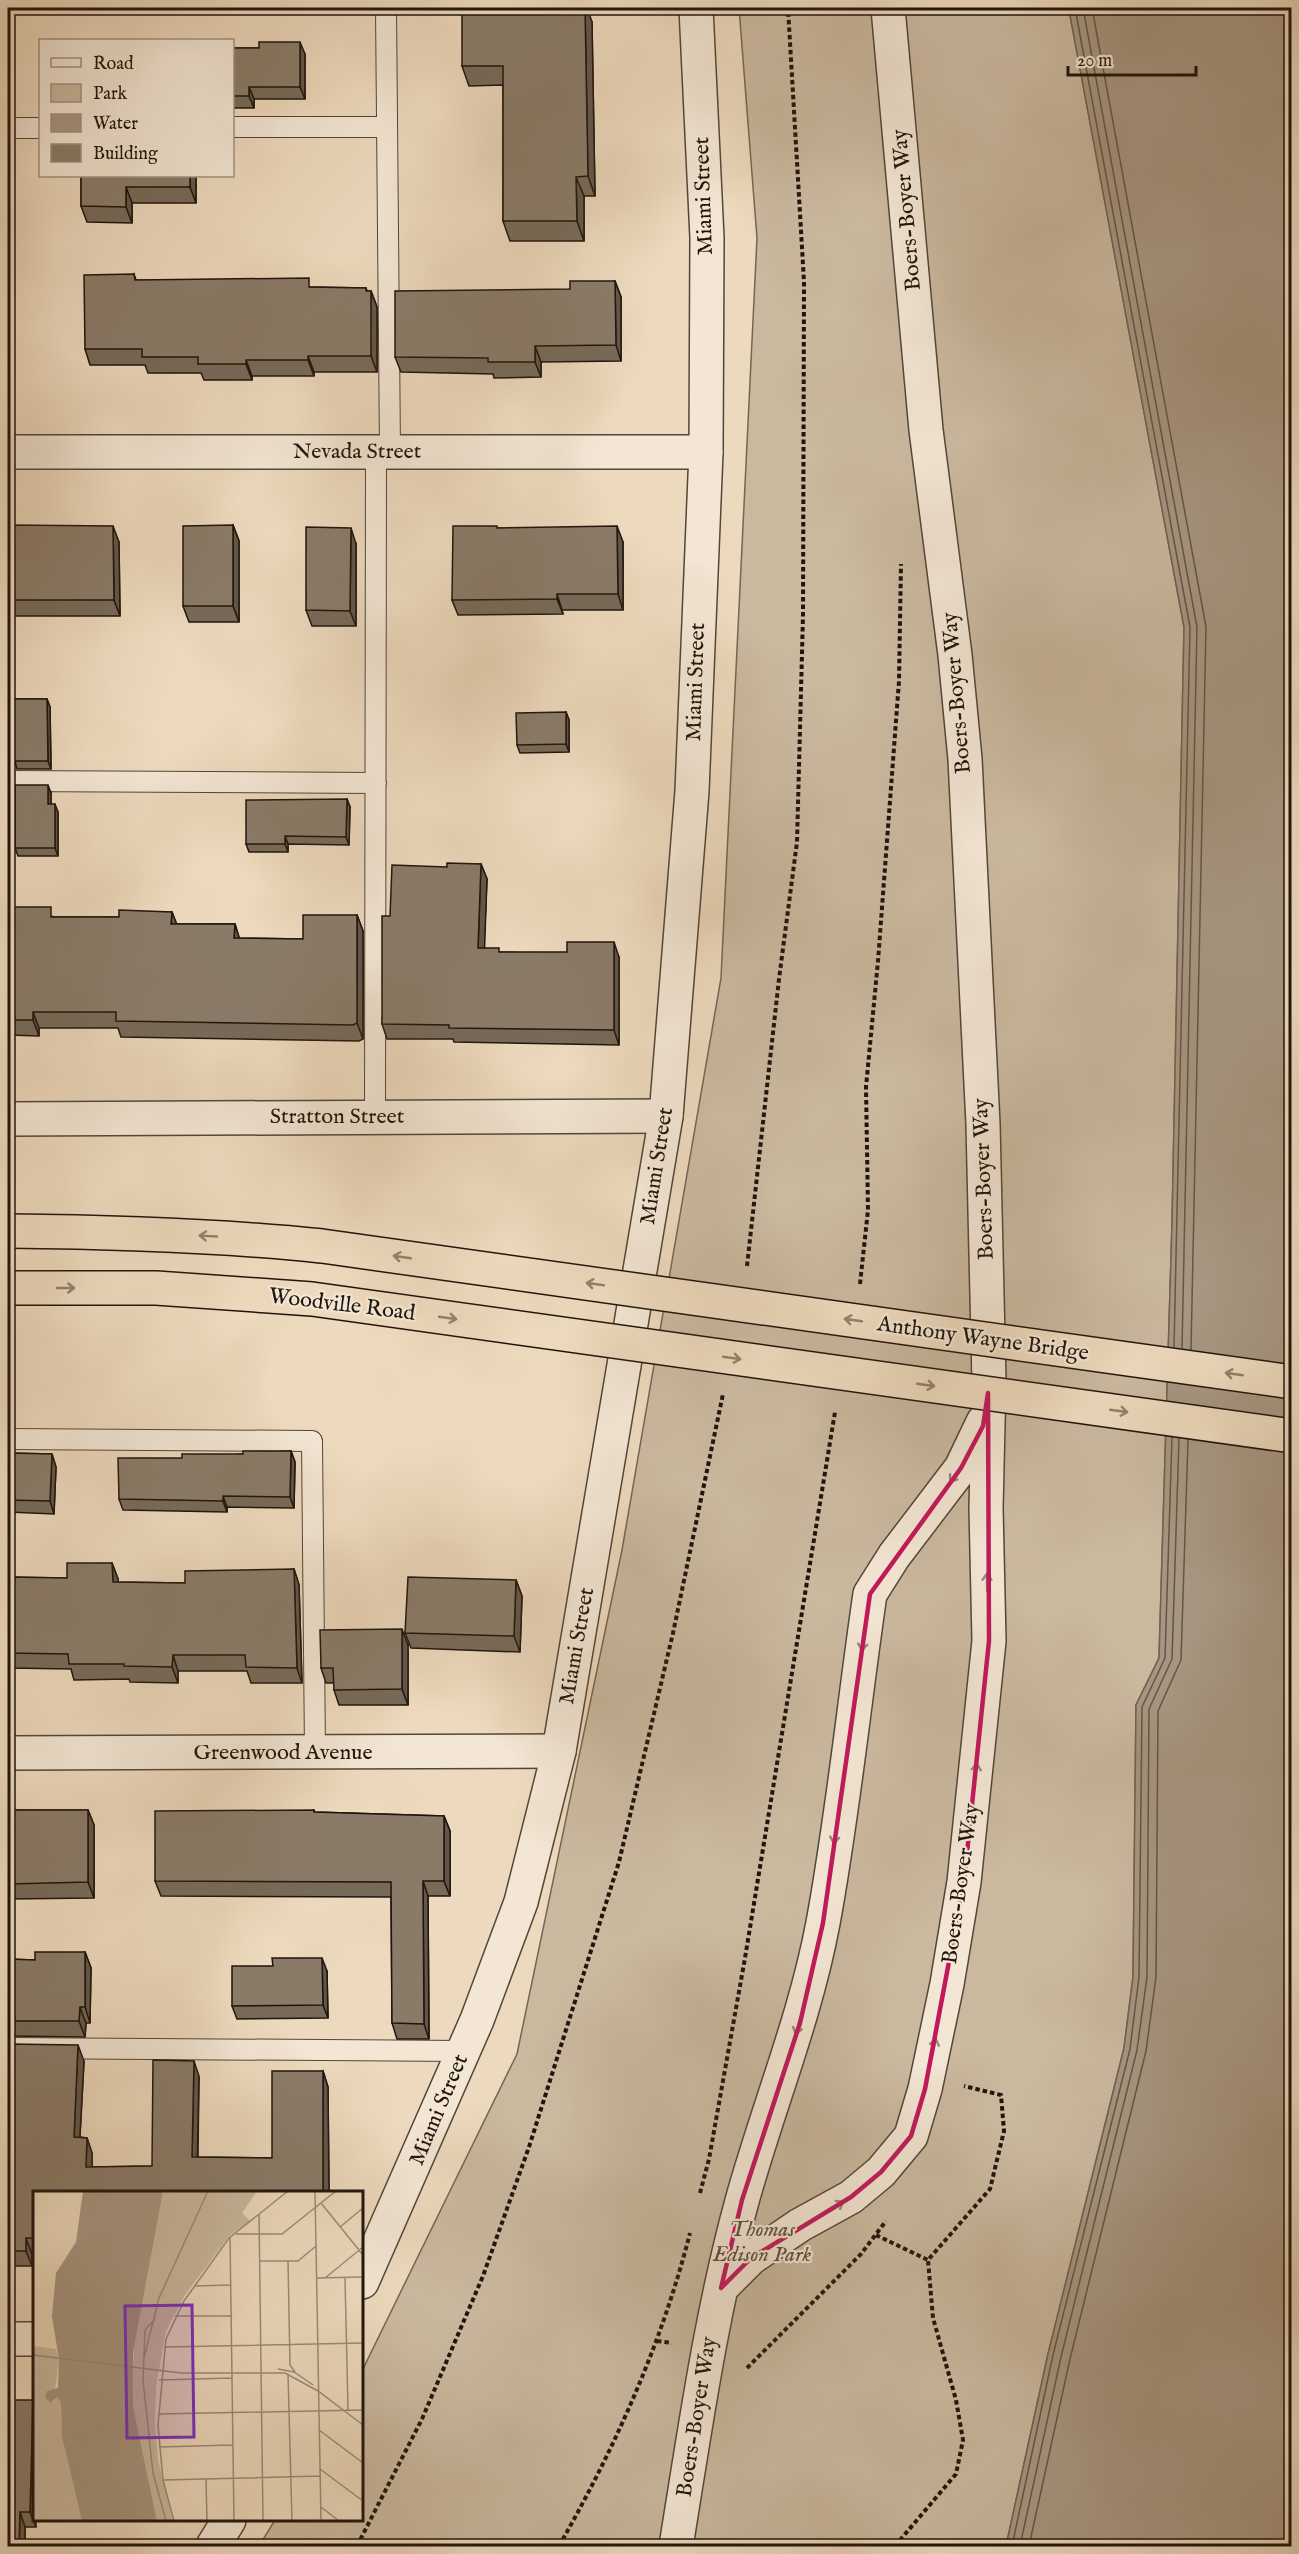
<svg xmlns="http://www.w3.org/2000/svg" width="1299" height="2554" viewBox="0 0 1299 2554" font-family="'IM FELL English',serif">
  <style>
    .green { fill: #cab89f; stroke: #746656; stroke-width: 1.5 }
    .water { fill: #a79681; stroke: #716253; stroke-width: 1.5 }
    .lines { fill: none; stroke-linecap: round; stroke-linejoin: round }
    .shore { stroke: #635647; stroke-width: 1.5 }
    .service-casing { stroke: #524639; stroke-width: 22 }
    .minor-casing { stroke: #524639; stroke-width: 36 }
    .tertiary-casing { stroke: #524639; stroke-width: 36 }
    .path { stroke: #1f150d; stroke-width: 4; stroke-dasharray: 4.5 3; stroke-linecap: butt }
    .service { stroke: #f3e6d4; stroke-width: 20 }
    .minor { stroke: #f3e6d4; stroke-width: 33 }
    .tertiary { stroke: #f3e6d4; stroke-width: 33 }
    .primary-bridge-casing { stroke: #1f150d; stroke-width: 36; stroke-linecap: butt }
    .primary-bridge { stroke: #edd9bd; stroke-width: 33 }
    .wall { fill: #776a5a; stroke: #1f150d; stroke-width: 1.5 }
    .shaded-wall { fill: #61564a; stroke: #1f150d; stroke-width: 1.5 }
    .building { fill: #8a7b69; stroke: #1f150d; stroke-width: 1.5 }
    .oneway { stroke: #90816e }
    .oneway2 { stroke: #94887a }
    .marked { fill: none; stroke: #c2185b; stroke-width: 4.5; stroke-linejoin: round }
    .labels { text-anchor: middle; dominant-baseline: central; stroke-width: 4.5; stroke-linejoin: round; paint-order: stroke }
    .street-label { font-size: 22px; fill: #1f150d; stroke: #f3e6d4 }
    .park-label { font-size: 22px; font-style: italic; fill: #5b4e40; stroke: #f3e6d4 }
    .inset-road { fill: none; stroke: #9b8b77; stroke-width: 1.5 }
    .view { fill: #7b2cbf; fill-opacity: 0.15; stroke: #7b2cbf; stroke-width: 3 }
    .inset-edge { fill: none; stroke: #1f150d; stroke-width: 3 }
  </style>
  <rect width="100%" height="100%" fill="#edd9bd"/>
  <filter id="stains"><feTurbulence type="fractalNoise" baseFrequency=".00333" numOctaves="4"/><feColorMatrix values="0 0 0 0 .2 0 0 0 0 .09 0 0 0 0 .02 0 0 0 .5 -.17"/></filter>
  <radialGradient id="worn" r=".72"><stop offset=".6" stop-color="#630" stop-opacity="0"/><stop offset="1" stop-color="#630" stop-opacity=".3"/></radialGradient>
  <path class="green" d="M739 8 1069 9 1184 627 1172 1223 1159 1658 1136 1705 1133 1977 1124 2048 1048 2354 1006 2546H259L275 2520H362V2371L517 2054 622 1550 721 978 757 238Z"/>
  <path class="water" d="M1065 8H1291V2546H1006L1048 2354 1124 2048 1133 1977 1136 1705 1159 1658 1172 1223 1184 627 1069 10Z"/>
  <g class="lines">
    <path class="shore" d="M1075 8 1190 627 1174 1347
      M1083 8 1197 627 1182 1348
      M1092 8 1206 627 1191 1350
      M1012 2546 1053 2355 1130 2049 1139 1977 1142 1707 1165 1658 1172 1437
      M1020 2546 1061 2357 1137 2050 1147 1977 1149 1709 1172 1659 1179 1438
      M1029 2546 1070 2359 1146 2051 1156 1977 1158 1711 1181 1660 1188 1440"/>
    <defs>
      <path id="service" d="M386 8 390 452
        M232 127H385
        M8 128H40
        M8 781 376 783
        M375 1117 376 452
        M8 1439 312 1441 315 1753
        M8 2048 464 2051"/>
      <path id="minor" d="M8 452H706
        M8 1119 666 1116
        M8 1753 559 1751
        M721 2288 751 2258 800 2225 851 2197 881 2172 911 2136 925 2089 947 1984 964 1882 989 1641 986 1508 989 1382 983 1124 965 759 955 655 926 430 888 8
        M8 2339H34
        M676 2546C695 2430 711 2314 742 2201 768 2107 805 2019 823 1923 843 1815 854 1703 870 1594L894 1556 961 1468 983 1422"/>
      <path id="tertiary" d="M362 2282 477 2020 521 1902 559 1751 666 1116 692 791 706 452 707 238 696 8
        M213 2546 229 2520"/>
    </defs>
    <use href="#service" class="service-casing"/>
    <use href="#minor" class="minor-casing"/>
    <use href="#tertiary" class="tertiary-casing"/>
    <path class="path" d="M747 1266 779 979 797 842 803 615 804 282 788 8
      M860 1284 868 1210 866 1087 878 961 899 681 901 564
      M700 2193 709 2159 745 1958 835 1412
      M876 2235 928 2260
      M657 2341 672 2343
      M747 2368 861 2254 886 2221
      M357 2546 422 2419 483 2276 529 2147 619 1862 673 1633 723 1394
      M559 2546C615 2448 662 2343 690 2233
      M895 2546 956 2474 963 2440 956 2400 933 2318 928 2260 990 2189 1004 2131 1001 2095 964 2086"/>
    <use href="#service" class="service"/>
    <use href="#minor" class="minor"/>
    <use href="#tertiary" class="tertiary"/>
    <defs>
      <path id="primary-bridge" d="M8 1231C113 1232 217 1235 322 1246L1292 1382
        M8 1288H156L312 1299 1292 1436"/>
    </defs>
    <use href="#primary-bridge" class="primary-bridge-casing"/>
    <use href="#primary-bridge" class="primary-bridge"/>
  </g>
  <path class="wall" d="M592 22 595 196H584V241H510L503 221V85L469 86 462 66Z
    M232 48H259L305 54V99H254V108H232Z
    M81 176H196V203H132V223L87 222 81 206Z
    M134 274 136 280 312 287 366 288 367 291H371L377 307V372H314V376H252V380H204L201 373H148L145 365H90L85 349Z
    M615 281 621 297V361L541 362V377L494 378 493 374 401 372 395 357 570 289Z
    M8 525 119 542 120 616H8Z
    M233 525 239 541V622H189L183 606Z
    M498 528 623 542V610H562L563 614 458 615 452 600Z
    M356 544V626H312L306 610Z
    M8 699H47L50 707 51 769H17L14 758H8Z
    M566 712 569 720V752L520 753 517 745Z
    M51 793V804L58 812V856H18L15 848Z
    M347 799 350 807 349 845 288 844V852H249L246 844Z
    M481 864 487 879 484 948 500 952 619 957V1045L454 1042 453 1039H387L382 1024 390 916 447 867Z
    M8 907 55 917H119L172 912 176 924H235L239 938 303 939 357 915 363 931V1039L359 1041 121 1037 118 1028H39V1036L8 1035Z
    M291 1451 295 1462 294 1508 227 1507V1512L123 1510 119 1499 182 1458Z
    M8 1453 52 1454 56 1467 54 1514 8 1512Z
    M112 1563 118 1579V1582L185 1583 294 1569 299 1585 302 1683H251L247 1671H178V1683L130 1682 129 1679 74 1680 71 1669 8 1668V1577L67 1578Z
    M516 1580 522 1596 520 1652 411 1648 405 1633Z
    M408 1645V1705H339L334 1690V1683H326L321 1668Z
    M8 1810H88L94 1825V1898L8 1899Z
    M314 1810 315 1812 444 1816 450 1831V1896H428L429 2039H397L392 2023 391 1897 161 1896 155 1881Z
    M85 1952 91 1968 90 2023H86L85 2037 8 2036V1959L35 1960Z
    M327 1971 328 2018 237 2019 232 2006Z
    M8 2044 84 2061 80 2137 87 2138 92 2153V2167L152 2166 199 2076 198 2157 272 2158 323 2071 328 2087 329 2193H34V2254H32V2266H8Z
    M8 2400 36 2527H25V2547H8Z"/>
  <path class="shaded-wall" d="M585 8H587L592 22 595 196 588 176Z
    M300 42 305 54V99L300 87Z
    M249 87 254 99V108L249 96Z
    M190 176H196V203L190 187Z
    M576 177 584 196V241L577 221Z
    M126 187 132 203V223L126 207Z
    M615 281 621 297V361L616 345Z
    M366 288 371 303V291L377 307V372L371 356Z
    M535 346 541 362V377L535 362Z
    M308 356 314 372V376L308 360Z
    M246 360 252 376V380L246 364Z
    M233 525 239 541V622L233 606Z
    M113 526 119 542 120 616 114 600Z
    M617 526 623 542V610L618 594Z
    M351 528 356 544V626L350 611Z
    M557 594 562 610 563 614 557 599Z
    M47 699 50 707 51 769 48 761Z
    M566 712 569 720V752L566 744Z
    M48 785 51 793V812L48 804Z
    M347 799 350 807 349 845 346 837Z
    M55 804 58 812V856L55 848Z
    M285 836 288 844V852L285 844Z
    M481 864 487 879 484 963 478 948Z
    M172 912 178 927 171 924Z
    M357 915 363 931V1039L357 1023Z
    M235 924 240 940 234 938Z
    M614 942 619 957V1045L614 1030Z
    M33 1012 39 1028V1036L33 1020Z
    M291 1451 295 1462 294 1508 290 1497Z
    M52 1454 56 1467 54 1514 50 1501Z
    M223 1496 227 1507V1512L223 1501Z
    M112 1563 118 1579 119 1598 113 1582Z
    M294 1569 299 1585 302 1683 297 1668Z
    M516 1580 522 1596 520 1652 514 1636Z
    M402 1629 408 1645V1705L402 1689Z
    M173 1655 178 1671V1683L172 1667Z
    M88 1810 94 1825V1898L88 1882Z
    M444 1816 450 1831V1896L444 1881Z
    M423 1881 428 1896 429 2039 424 2024Z
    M85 1952 91 1968 90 2023 85 2007Z
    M322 1958 327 1971 328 2018 323 2005Z
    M80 2007 86 2023 85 2037 79 2021Z
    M78 2045 84 2061 79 2153 74 2137Z
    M194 2061 199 2076 197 2173 192 2157Z
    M323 2071 328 2087 329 2193H323Z
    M87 2138 92 2153V2182L86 2167Z
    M26 2238 32 2254V2266L26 2251Z
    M33 2400 34 2406V2520H36V2527L30 2512Z
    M20 2512 25 2527V2547H19Z"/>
  <path class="building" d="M462 8H585L588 176 576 177 577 221H503V66H462Z
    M259 42H300V87H249V96H232V48H259Z
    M81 176H190V187H126V207L81 206Z
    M134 274 135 280 309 278V287L366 288V291H371V356H308V360H246V364H198V357H142V349H85L84 275Z
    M570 281H615L616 345 535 346V362H488V358L395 357V291L570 289Z
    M8 525 113 526 114 600H8Z
    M233 525V606H183V526Z
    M453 526H497V528L617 526 618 594H557V599L452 600Z
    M306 527 351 528 350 611 306 610Z
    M8 699H47L48 761H14V750H8Z
    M566 712V744L517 745 516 713Z
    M15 785H48V804H55V848H15Z
    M347 799 346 837 285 836V844H246V800Z
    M447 863 481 864 478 948H499V952H567V942H614V1030L449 1028V1025L382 1024V916H390L392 865 447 867Z
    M8 907H51V917H119V910L172 912 171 924H235L234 938 303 939V915H357V1023L353 1025 116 1021V1012H33V1020H8Z
    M243 1451H291L290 1497 223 1496V1501L119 1499 118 1458H182V1454H243Z
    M8 1453 52 1454 50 1501 8 1500Z
    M67 1563H112L113 1582 185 1583V1571L294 1569 297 1668 246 1667 245 1655H173L172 1667 124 1666V1664H69L68 1654 8 1653V1577L67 1578Z
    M408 1577 516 1580 514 1636 405 1633Z
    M402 1629V1689L334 1690 333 1668H321L320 1630Z
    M8 1810H88V1882L8 1884Z
    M314 1810V1812L444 1816V1881H423L424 2024 392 2023 391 1882 155 1881V1811Z
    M35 1952H85V2007H80L79 2021H8V1959L35 1960Z
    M272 1958H322L323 2005 232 2006V1966H273Z
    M8 2044 78 2045 74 2137 87 2138 86 2167 152 2166 153 2060 194 2061 192 2157 272 2158V2071H323V2193H34V2238H26V2251H8Z
    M8 2400H33L30 2512H20L19 2547H8Z"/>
  <defs><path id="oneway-shaft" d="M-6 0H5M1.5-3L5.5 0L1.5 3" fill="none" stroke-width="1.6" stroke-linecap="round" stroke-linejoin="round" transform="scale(1.5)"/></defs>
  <g class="oneway">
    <use href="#oneway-shaft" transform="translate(208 1236) rotate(-177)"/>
    <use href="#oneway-shaft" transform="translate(402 1257) rotate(-172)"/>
    <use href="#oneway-shaft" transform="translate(595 1284) rotate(-172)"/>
    <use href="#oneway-shaft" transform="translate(66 1288)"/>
    <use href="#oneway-shaft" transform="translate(448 1318) rotate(8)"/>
    <use href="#oneway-shaft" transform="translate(853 1320) rotate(-172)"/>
    <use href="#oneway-shaft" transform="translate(732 1358) rotate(8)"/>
    <use href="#oneway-shaft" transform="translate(1234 1374) rotate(-172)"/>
    <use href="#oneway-shaft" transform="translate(926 1385) rotate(8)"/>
    <use href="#oneway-shaft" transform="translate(1119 1411) rotate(8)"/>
  </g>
  <g class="oneway2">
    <use href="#oneway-shaft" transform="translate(955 1475) rotate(125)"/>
    <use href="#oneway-shaft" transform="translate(987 1582) rotate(-91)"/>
    <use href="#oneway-shaft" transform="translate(863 1642) rotate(98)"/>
    <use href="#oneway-shaft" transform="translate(976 1772) rotate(-84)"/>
    <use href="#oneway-shaft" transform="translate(835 1835) rotate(98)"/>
    <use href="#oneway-shaft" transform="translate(798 2026) rotate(106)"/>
    <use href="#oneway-shaft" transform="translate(934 2047) rotate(-78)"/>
    <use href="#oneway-shaft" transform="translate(836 2206) rotate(-29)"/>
  </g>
  <path class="marked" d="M988 1393 989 1641 964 1882 925 2089 911 2136 881 2172 851 2197 751 2258 721 2288 742 2200 800 2023 823 1923 870 1594 961 1468 983 1426Z"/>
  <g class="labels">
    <g class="street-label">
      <text transform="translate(704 196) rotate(-92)">Miami Street</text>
      <text transform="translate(907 210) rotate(-95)">Boers-Boyer Way</text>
      <text x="357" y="452">Nevada Street</text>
      <text transform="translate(696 682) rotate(-88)">Miami Street</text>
      <text transform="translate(957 693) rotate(-95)">Boers-Boyer Way</text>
      <text x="337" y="1117">Stratton Street</text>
      <text transform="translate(657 1166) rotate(-81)">Miami Street</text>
      <text transform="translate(984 1179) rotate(-92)">Boers-Boyer Way</text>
      <text transform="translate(342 1305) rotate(7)">Woodville Road</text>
      <text transform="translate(983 1339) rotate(8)">Anthony Wayne Bridge</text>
      <text transform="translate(577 1646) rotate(-80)">Miami Street</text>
      <text x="283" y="1753">Greenwood Avenue</text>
      <text transform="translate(961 1884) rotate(-82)">Boers-Boyer Way</text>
      <text transform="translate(439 2110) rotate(-67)">Miami Street</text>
      <text transform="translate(697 2417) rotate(-81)">Boers-Boyer Way</text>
    </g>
    <g class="park-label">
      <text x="762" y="2230">Thomas<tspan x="762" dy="25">Edison Park</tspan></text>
    </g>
  </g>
  <g transform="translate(33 2191)">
    <rect width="330" height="330" fill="#edd9bd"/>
    <path d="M130 0H224L209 22 217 30 196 45 152 104 133 140 123 196 122 234 125 269 140 330H124L100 215 101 141ZM0 155 23 158 26 169 20 211 25 206 28 213 29 246 49 330H0Z" fill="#cab89f"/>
    <path d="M50 0H130L100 161V215L124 330H49L29 246 28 213 25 206 17 212 12 206 14 200 25 197 26 169 19 125 23 82 43 51Z" fill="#a79681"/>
    <path class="inset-road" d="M282 0 288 330M288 12 330 64M226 23 230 330M307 36 330 17M203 43H249L303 0M197 46 201 330M227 70H265L283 55M255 70 257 174 262 181M283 87 330 86M292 87 330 56M312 87 315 219M161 95 198 94M142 125H199M122 128 112 139 110 189 120 282 133 330M131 156 330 152M0 164 148 182H252L285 200 330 234M110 171 126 107 175 0M245 178 261 181 280 194M255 183 259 330M126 189 199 187M125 223 330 219M286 239 330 272M126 256 200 254M287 278 330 310M173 288 174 330M130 289 287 285M288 316 306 330M141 330 130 289 125 234 133 148 151 110 196 47 255 0"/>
    <path class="view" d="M159 114 161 246 94 247 92 115Z"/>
    <rect width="330" height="330" class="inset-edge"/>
  </g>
  <rect width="1299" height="2554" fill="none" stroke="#edd9bd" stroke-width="30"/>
  <rect x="9" y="9" width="1281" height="2536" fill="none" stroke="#1f150d" stroke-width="3"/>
  <rect x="15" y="15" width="1269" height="2524" fill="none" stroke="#1f150d" stroke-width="1.5"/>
  <rect x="39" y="39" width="195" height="138" fill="#f3e6d4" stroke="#9e9284" stroke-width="1.5"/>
  <rect x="51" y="58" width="30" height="9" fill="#f3e6d4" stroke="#9e9284" stroke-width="1.5"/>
  <text x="93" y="69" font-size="18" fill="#1f150d">Road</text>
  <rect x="51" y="84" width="30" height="18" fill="#cab89f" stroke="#9e9284" stroke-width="1.5"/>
  <text x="93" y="99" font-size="18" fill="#1f150d">Park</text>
  <rect x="51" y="114" width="30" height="18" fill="#a79681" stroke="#9e9284" stroke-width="1.5"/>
  <text x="93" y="129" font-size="18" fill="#1f150d">Water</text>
  <rect x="51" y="144" width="30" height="18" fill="#8a7b69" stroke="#9e9284" stroke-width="1.5"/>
  <text x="93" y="159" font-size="18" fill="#1f150d">Building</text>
  <path d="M1068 66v9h128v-9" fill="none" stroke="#1f150d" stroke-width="3"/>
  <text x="1077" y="66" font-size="18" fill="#1f150d" stroke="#f3e6d4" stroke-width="4.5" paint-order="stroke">20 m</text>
  <rect width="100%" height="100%" filter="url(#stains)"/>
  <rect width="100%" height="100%" fill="url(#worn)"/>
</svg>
